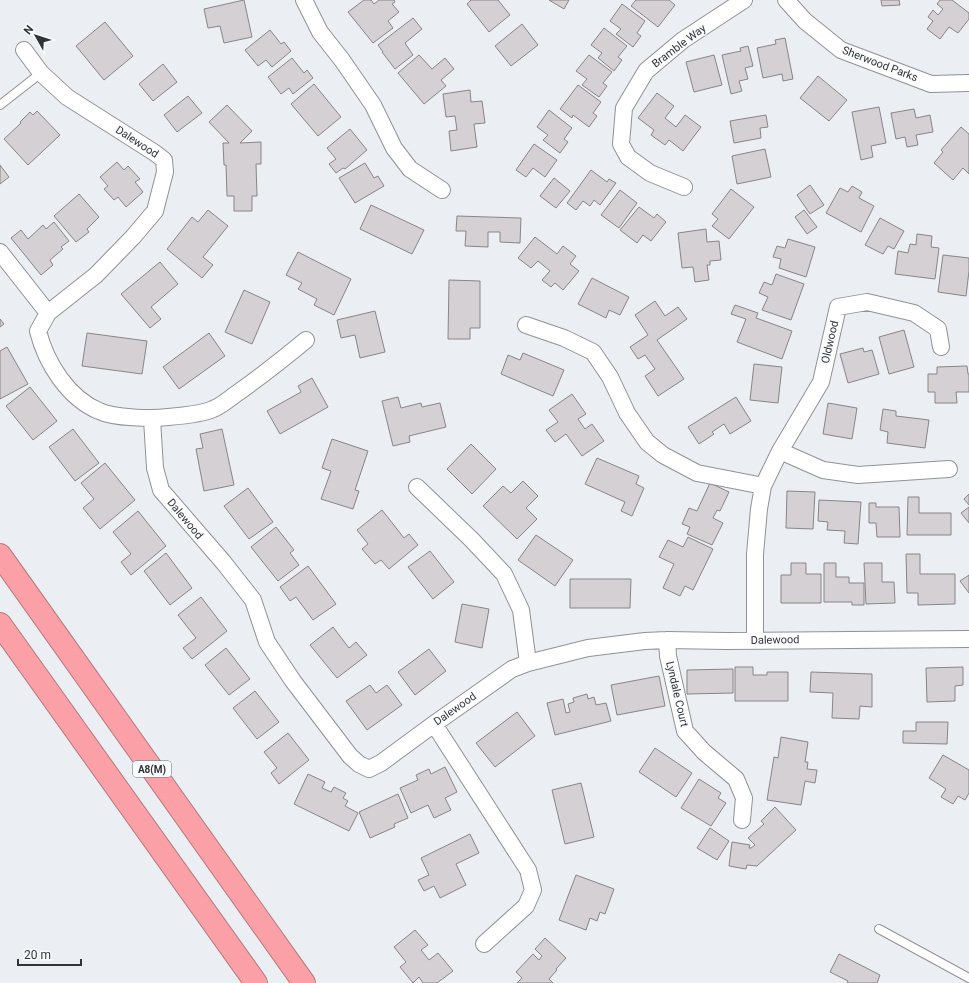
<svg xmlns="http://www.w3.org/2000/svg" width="969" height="983" viewBox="0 0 969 983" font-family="Roboto,sans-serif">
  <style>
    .building { fill: #d5d0d3; stroke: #898587 }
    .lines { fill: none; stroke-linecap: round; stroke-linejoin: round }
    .lane-casing { stroke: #8f9296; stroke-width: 10 }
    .street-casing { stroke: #8f9296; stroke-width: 18 }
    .highway-casing { stroke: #b47a7e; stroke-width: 24 }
    .lane { stroke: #fff; stroke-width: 8 }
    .street { stroke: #fff; stroke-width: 16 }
    .highway { stroke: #faa0a6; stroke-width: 22 }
    .labels { text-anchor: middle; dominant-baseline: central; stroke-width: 3; stroke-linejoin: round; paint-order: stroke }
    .shield { fill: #f9fcff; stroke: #6e6f72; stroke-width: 1 }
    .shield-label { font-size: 10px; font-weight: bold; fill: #323335 }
    .street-label { font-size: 11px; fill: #323335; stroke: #f9fcff }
  </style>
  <rect width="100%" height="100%" fill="#ebeef2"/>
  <path class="building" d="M244 0 252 37 224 43 220 26 208 28 204 9Z
    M364 0H371L374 4 379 0H394L395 2 392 4 399 12 388 21 393 28 373 43 348 12Z
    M471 0H498L510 15 489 32 467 4Z
    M549 0H569L564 9Z
    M636 0H669L675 5 658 27 631 6Z
    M881 0H899L900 5 882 6Z
    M940 0H952L969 13V19L958 33 949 27 940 39 927 29 933 21 928 17 933 10 938 15 943 9 937 4Z
    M622 4 645 21 637 33 641 36 633 47 616 34 621 29 610 21Z
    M413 18 422 29 405 43 413 55 395 69 382 52H383L378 45Z
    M105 22 133 56 104 80 76 46Z
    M522 24 538 45 511 66 495 46Z
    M604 28 627 46 618 57 622 60 614 71 598 58 602 53 591 45Z
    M270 30 281 44 284 42 291 51 272 67 266 60 258 66 245 50Z
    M785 38 793 79 783 81 782 74 763 78 757 48 776 44 775 40Z
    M748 46 753 66 745 68 748 79 739 81 742 91 731 94 722 55 741 51 740 48Z
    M419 55 432 69 445 58 454 69 441 80 446 86 424 104 398 73Z
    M589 55 612 72 603 83 607 86 599 97 582 85 587 79 576 71Z
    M714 55 722 85 694 92 686 62Z
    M292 58 304 73 307 70 313 78 293 94 289 88 281 94 268 77Z
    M163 64 177 82 153 101 139 84Z
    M818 76 847 100 829 121 800 98Z
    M314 84 341 117 318 136 291 104Z
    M578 85 601 102 593 113 597 116 589 127 573 115 572 118 560 109Z
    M470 90 471 102 482 101 485 123 474 124 477 147 451 151 449 131 457 130 455 116 446 117 443 94Z
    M657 93 674 106 665 118 676 127 685 115 701 127 683 151 669 140 665 145 651 135 654 130 638 118Z
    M188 96 202 113 177 132 164 115Z
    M227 105 252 131 240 143 261 142V164H256L257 196H252V211H234V196H227L226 165H224L223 143H229L209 122Z
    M879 107 886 143 871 146 873 157 861 160 852 112Z
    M914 109 916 118 930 115 933 132 916 135 918 145 907 147 905 137 896 139 891 113Z
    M549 110 572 128 564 139 568 142 560 153 543 140 548 135 537 127Z
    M37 111 60 135 28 165 4 139 21 123 20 122 30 112 33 115Z
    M766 115 768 127 760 128 761 138 734 143 730 121Z
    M961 127 969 134V174L963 168 953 180 934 163 943 152 941 150Z
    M350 129 367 150 345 169 343 168 336 173 329 164 336 159 327 148Z
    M534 144 557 160 545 177 533 168 526 177 516 170Z
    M765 149 771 177 737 184 732 156Z
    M117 162 124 170 128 166 140 179 135 182 143 192 126 207 118 197 114 200 104 189 108 186 100 177Z
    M365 163 374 178 378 176 384 186 355 203 339 178Z
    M0 165 9 177 0 184Z
    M591 170 607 182 609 179 616 183 600 205 594 200 590 206 583 201 576 210 567 203Z
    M554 178 570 191 556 208 540 196Z
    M810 185 824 205 810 214 797 195Z
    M852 186 862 192 859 198 874 206 861 232 826 213 840 188 848 192Z
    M731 189 754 207 729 239 712 226 718 219 712 214Z
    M620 190 637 203 619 228 601 215Z
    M79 194 99 217 87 229 89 232 76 242 54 216Z
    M371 205 424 230 412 254 360 229Z
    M639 207 654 218 657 214 666 222 651 241 643 235 637 243 620 230Z
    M208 210 228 226 203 257 213 265 202 278 167 249 192 217 198 222Z
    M804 210 817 227 807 234 795 217Z
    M457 216 521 218 520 243 500 242V232H488V247L465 246 466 231H456Z
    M880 218 904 231 894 249 888 246 883 254 865 245Z
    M54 222 69 241 61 247 63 249 50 260 53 265 41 275 11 238 21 230 28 239 43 225 46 229Z
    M706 229 707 242 719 241 721 260 710 261V265H707L709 280 695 282 693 267 682 268 678 233Z
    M917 234 932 236 931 247 939 248 935 279 895 274 898 251 908 253 910 244 916 245Z
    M535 237 557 254 563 246 576 256 570 264 579 271 563 290 555 283 551 287 542 280 550 271 538 261 531 268 518 258Z
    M788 239 815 247 806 277 779 268 781 259 773 257 777 246 785 248Z
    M298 252 351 279 334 315 314 305 317 299 298 289 302 283 286 275Z
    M943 255 969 258V271L966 296 938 292Z
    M160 262 178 284 151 307 161 319 150 328 121 294Z
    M776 274 804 284 791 320 762 310 768 297 759 293 764 282 772 285Z
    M592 278 629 297 620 315 609 310 606 318 578 304Z
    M449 280 480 281V328H470V339H448Z
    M244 290 270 302 252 344 225 332Z
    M655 301 665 316 678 307 687 319 657 340 684 379 658 396 645 376 655 369 645 355 638 359 630 347 648 335 635 315Z
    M735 305 758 313 756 318 792 331 782 359 737 342 746 319 731 314Z
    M375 311 385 352 360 358 355 335 341 338 337 320Z
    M0 319 4 324 0 327Z
    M904 330 914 367 889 374 879 337Z
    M87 333 147 341 142 374 82 366Z
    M209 333 225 356 179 389 163 367Z
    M7 347 28 384 0 399V351Z
    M863 348 864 352 872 350 879 374 848 383 840 354Z
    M523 353 564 370 553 396 501 374 508 355 520 360Z
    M754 364 782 367 778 403 750 400Z
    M967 366 968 374H969V392H956L957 403H935V392H928V374H937V367Z
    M312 378 328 407 280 434 267 411 301 392 298 386Z
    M30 387 57 421 33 440 6 406Z
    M572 394 586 414 578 419 585 429 592 424 604 441 582 456 566 434 555 442 546 430 558 422 549 410Z
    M398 397 401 408 421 403 422 407 440 403 446 427 409 436 410 442 393 446 382 401Z
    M736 397 751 421 730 434 724 424 712 432 714 434 699 444 688 427Z
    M828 403 857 408 852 439 823 434Z
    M883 409 896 411V416L929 420 925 448 887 443 888 432 880 430Z
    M73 429 99 463 75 481 49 447Z
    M222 429 234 485 204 491 196 449 203 448 200 434Z
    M332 439 368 451 355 490 359 491 353 509 321 499 331 471 322 468Z
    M471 444 496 469 472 494 447 469Z
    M597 458 639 476 636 484 644 488 632 516 621 511 625 502 585 484Z
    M105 463 135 500 100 529 83 508 94 499 81 483Z
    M523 481 538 496 526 508 537 519 517 539 483 506 503 486 511 493Z
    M710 483 729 492 720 511 717 510 713 518 723 523 712 545 687 534 690 527 682 524 689 508 697 511Z
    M248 488 273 522 249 539 224 506Z
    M787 491 815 492 813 529 786 528Z
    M969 494V505L964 499Z
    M908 497H919V513H951V535H907Z
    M819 500 861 502 858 544 844 543 845 531 827 530 828 522 818 521Z
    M869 503H876V507H899L900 537H877L876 523H869Z
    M969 507V523L961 513Z
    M382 510 404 538 409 534 418 545 389 569 381 560 375 564 362 549 368 544 357 530Z
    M138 511 166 546 131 575 121 562 131 554 113 532Z
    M276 527 294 550 290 553 299 565 278 581 251 547Z
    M536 535 573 560 555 586 518 560Z
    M688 537 713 549 693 590 685 586 680 596 663 588 674 564 659 557 668 540 683 547Z
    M430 551 454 582 433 599 408 567Z
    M166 553 192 588 170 605 144 571Z
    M906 554H920V574H955V604L918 605V593H907Z
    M791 563H806V574H821V603H781V575H791Z
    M824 563H836V577H849V583H864V605H852V602H824Z
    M864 563H882V582H894L895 603 866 604Z
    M308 566 336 604 313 620 296 597 290 601 280 587Z
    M969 575V593L960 581Z
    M570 579H631L630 608H570Z
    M201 597 227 631 192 659 183 648 196 638 178 615Z
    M462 604 489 609 482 648 455 642Z
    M333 627 349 648 356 642 367 655 337 678 310 645Z
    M226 648 250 679 229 695 205 665Z
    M429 649 446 671 415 695 398 672Z
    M735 667H753V675H767V672H788V701H735Z
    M963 667V685L955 686V701L927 702 926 668Z
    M733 669V693L687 694V670Z
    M811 672 872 674V707L860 706 859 719 832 718 833 693 810 692Z
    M659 676 665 706 617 715 611 685Z
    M370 685 376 693 387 685 402 705 367 730 346 701Z
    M255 691 279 722 257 739 233 708Z
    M587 694 588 699 594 697 596 705 606 703 611 721 555 735 547 703 563 699 566 713 570 712 568 704 574 702 573 698Z
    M517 712 535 736 495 767 476 743Z
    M916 722H948L947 744 903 743V731H916Z
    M288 733 309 760 279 784 271 773 277 768 264 752Z
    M781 737 808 742 805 762H808L807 769 817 770 815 783 805 781 801 805 767 800 774 757 778 758Z
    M655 748 692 773 676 797 639 772Z
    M943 755 969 770V793L965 800 958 796 953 804 941 797 946 789 929 778Z
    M445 767 457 792 445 798 451 810 434 818 428 805 411 813 400 788 418 780 416 775 429 769 431 774Z
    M308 774 325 782 322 788 331 792 334 787 346 793 343 798 348 801 345 806 358 813 349 831 294 804Z
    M699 779 721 793 718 798 726 803 711 826 681 808Z
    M581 783 594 837 565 844 552 790Z
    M398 794 408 818 394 824 395 827 370 838 359 812Z
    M775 807 796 830 757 866 747 865 746 869 729 866 732 842 750 845 749 848H751L755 845 748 838 764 824 761 821Z
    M710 828 729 841 717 860 697 848Z
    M470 834 479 853 456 864 466 885 440 898 434 886 424 891 418 880 429 875 421 858Z
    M576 875 614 889 605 914 600 912 597 921 590 918 586 930 559 920Z
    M415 930 428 945 421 950 429 960 438 953 453 971 437 983H423L419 977 413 983 400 967 406 962 394 947Z
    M545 938 566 958 556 969 557 970 549 979 553 983H517L522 978 516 972 533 954 539 960 542 956 535 949Z
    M839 954 880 975 877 983H847L848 981 830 972Z"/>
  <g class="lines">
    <defs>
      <path id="lane" d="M0 105 41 73
        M879 929 969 978"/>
      <path id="street" d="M304 0 320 32 342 60 373 105 394 148 410 169 442 190
        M786 0 805 21 841 50 931 84 969 83
        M24 50 41 73 67 97 155 153 164 160 165 172 155 211 133 237 96 275 48 313 38 331C46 363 68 398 99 411 114 418 152 419 168 417 180 416 203 414 213 409 221 406 229 399 236 394 260 377 283 359 306 340
        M684 187 650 173 628 157 621 144 624 108 646 71 683 40 744 0
        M0 252 48 313
        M526 325 564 338 593 352 610 377 627 413 647 442 663 455 697 473 763 486
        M152 419 155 468 161 490 224 563 253 600 267 642 293 681 350 756 359 764 369 769 381 763 434 724 512 669 528 663 588 648 645 641 667 640 726 641 969 639
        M780 451 823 470 858 475 949 469
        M417 487 472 540 504 574 521 610 528 663
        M667 640 668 656 685 731 704 752 736 779 744 798 742 820
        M755 641V554L759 509 763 486 780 451 821 382 838 307 867 302 914 313 938 329 941 347
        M434 724 528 870 533 890 526 906 484 944"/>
      <path id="highway" d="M0 555 304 983
        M0 624 256 983"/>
    </defs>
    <use href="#lane" class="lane-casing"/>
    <use href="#street" class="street-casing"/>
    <use href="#highway" class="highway-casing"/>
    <use href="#lane" class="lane"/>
    <use href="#street" class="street"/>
    <use href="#highway" class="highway"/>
  </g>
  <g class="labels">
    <rect class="shield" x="133" y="761" width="38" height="16" rx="3"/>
    <g class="shield-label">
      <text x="152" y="769">A8(M)</text>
    </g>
    <g class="street-label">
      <text transform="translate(679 46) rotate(-37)">Bramble Way</text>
      <text transform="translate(880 64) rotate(21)">Sherwood Parks</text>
      <text transform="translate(137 142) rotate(33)">Dalewood</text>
      <text transform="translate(830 342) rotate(-77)">Oldwood</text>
      <text transform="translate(185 519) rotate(50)">Dalewood</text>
      <text transform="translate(775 640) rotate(-1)">Dalewood</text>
      <text transform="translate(677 694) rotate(77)">Lyndale Court</text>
      <text transform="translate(455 709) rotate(-35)">Dalewood</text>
    </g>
  </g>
  <g transform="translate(36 36) rotate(309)" stroke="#f9fcff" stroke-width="3" paint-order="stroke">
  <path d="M0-3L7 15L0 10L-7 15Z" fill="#323335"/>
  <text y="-6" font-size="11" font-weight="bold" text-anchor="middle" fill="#323335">N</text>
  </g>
  <path d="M18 959v6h63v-6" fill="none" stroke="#323335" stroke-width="2"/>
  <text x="24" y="959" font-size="12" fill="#323335" stroke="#f9fcff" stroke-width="3" paint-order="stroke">20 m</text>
</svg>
